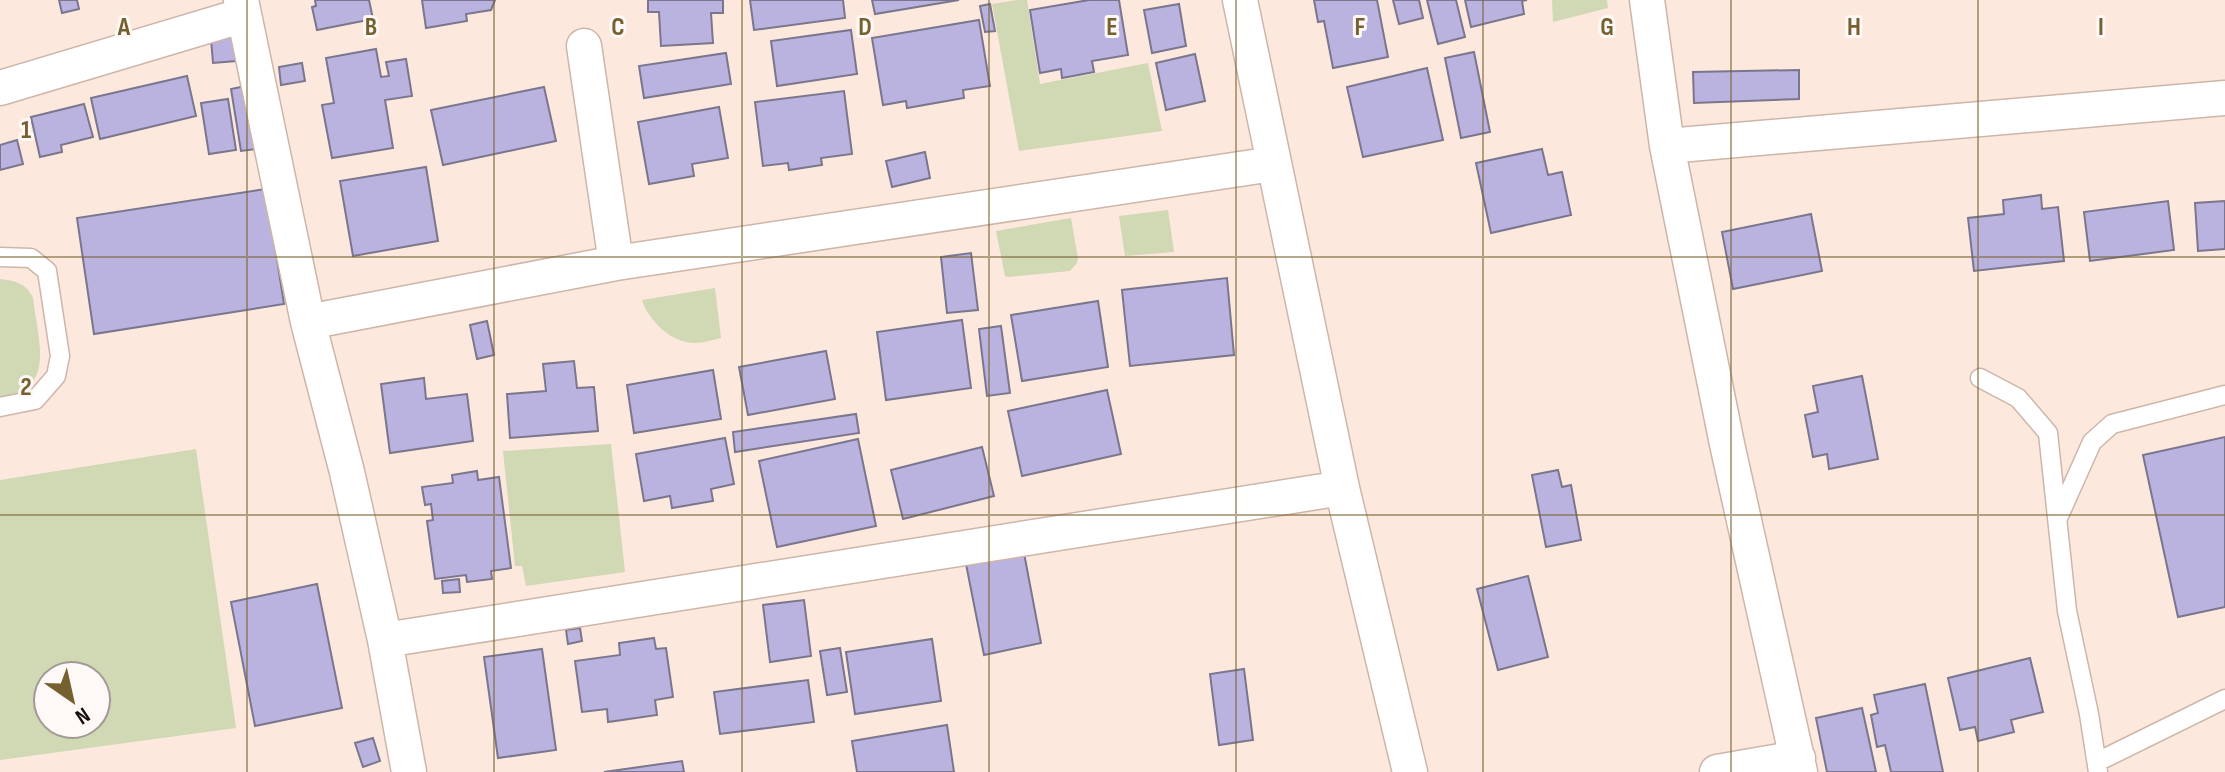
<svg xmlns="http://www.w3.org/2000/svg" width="2225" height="772" viewBox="0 0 2225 772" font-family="'Sofia Sans Condensed',sans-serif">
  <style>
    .green { fill: #d0d8b4; fill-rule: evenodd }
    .building { fill: #bbb3df; stroke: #7a768d; stroke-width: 2 }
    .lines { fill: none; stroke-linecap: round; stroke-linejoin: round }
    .lane-casing { stroke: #ceb5a9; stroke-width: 21 }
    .street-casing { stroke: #ceb5a9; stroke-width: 37 }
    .lane { stroke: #fff; stroke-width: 18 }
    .street { stroke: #fff; stroke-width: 34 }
    .grid { fill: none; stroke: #766030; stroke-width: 2; stroke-opacity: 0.55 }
    .grid-label { font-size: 26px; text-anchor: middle; font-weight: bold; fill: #766030; stroke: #fef8f6; stroke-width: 6; stroke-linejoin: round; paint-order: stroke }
  </style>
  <rect width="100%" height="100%" fill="#fde8dd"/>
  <path class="green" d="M1017 0H1027L1040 84 1148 63 1162 131 1019 151 992 4Z
    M1552 0H1607L1608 8 1553 22Z
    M1168 210 1174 252 1125 256 1119 216Z
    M1071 218 1078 258 1077 263 1070 271 1008 277 1005 276 996 231Z
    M0 279C16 281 26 283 33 298 38 342 57 388 0 401Z
    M715 288 721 338C712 340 703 343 695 343 671 343 649 321 642 300Z
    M611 444 625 572 526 586 522 566H515L503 451Z
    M196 449 236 728 0 760V480ZM48 676H96V724H48Z"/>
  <path class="building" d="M59 0H77L79 9 62 13Z
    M315 0H369L373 19 317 30 312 7 316 6Z
    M422 0H495L491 10 466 14 467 21 426 28Z
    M648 0H723V13H711L713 43 661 46 659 12H648Z
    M750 0H843L845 18 754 30Z
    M872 0H959L875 14Z
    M1089 0H1119L1128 55 1092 61 1094 72 1062 78 1061 69 1040 73 1030 10Z
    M1314 0H1377L1388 57 1333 68 1324 21 1318 22Z
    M1393 0H1419L1423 18 1399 24Z
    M1427 0H1456L1465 37 1438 44Z
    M1465 0H1527L1522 1 1524 14 1471 27Z
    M990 4 995 31 985 32 980 6Z
    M1179 4 1186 46 1152 53 1144 10Z
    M979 20 990 86 963 90 964 98 907 108 906 101 883 105 872 38Z
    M851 30 857 74 777 86 771 41Z
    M234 37 236 61 213 63 211 39Z
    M376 49 381 77 389 76 386 62 406 59 412 96 385 100 393 148 332 158 322 105 334 103 326 58Z
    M1474 52 1490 132 1461 138 1445 58Z
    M726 53 731 84 644 98 639 66Z
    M1195 54 1205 101 1166 110 1156 63Z
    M302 63 305 81 281 85 279 67Z
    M1427 68 1443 140 1363 157 1347 87Z
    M1799 70V99L1694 103 1693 72Z
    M187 76 196 116 100 139 91 98Z
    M246 86 256 149 241 151 231 89Z
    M544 87 556 141 443 165 431 110Z
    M844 91 852 154 821 158 822 165 789 170 788 163 763 166 755 102Z
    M228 99 236 150 209 154 201 103Z
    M84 104 93 137 61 145 62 152 40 157 31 117Z
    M719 107 728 158 692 164 694 176 649 184 638 122Z
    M17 140 23 164 0 170V145Z
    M1542 149 1548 175 1562 172 1571 215 1491 233 1476 163Z
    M925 152 930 178 892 187 886 161Z
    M426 167 438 241 353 256 340 181Z
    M266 189 284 304 94 334 77 218Z
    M2041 195 2042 209 2058 207 2064 261 1974 271 1968 218 2004 214 2003 200Z
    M2168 201 2174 250 2090 261 2084 212Z
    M2225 201V249L2198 251 2195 203Z
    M1811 214 1822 271 1733 289 1722 232Z
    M971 253 978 310 947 313 941 257Z
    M1227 278 1234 355 1130 366 1122 290Z
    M1098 301 1108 367 1022 381 1011 315Z
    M962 320 971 388 886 400 877 332Z
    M487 321 494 355 477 359 470 325Z
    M1001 326 1010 393 987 396 979 329Z
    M826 351 835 399 748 415 739 367Z
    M574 361 577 388 594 387 598 431 510 438 507 394 546 391 543 364Z
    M713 370 721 419 634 433 627 385Z
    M1862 376 1878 459 1829 469 1827 454 1813 457 1805 415 1818 412 1813 386Z
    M424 378 426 399 467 394 473 441 390 453 381 384Z
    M1107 390 1121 454 1022 476 1008 411Z
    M856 414 859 433 735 452 733 432Z
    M2225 437V607L2178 617 2143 455Z
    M725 438 734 484 711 489 713 501 672 508 670 496 644 501 636 454Z
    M858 439 876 526 777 547 759 461Z
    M982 447 994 496 903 519 891 470Z
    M1558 470 1562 487 1571 485 1581 540 1546 547 1532 475Z
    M477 471 478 480 499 477 511 568 491 571 492 579 467 582 466 575 435 579 427 521 433 520 431 504 425 505 422 487 453 483 452 475Z
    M1024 553 1041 643 984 655 966 564Z
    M1528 576 1548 657 1498 670 1477 589Z
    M459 579 460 592 443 593 442 581Z
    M317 584 342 708 255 726 231 602Z
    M804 600 811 656 770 662 763 605Z
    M580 628 582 641 568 644 566 630Z
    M654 638 656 649 666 648 673 697 655 700 657 715 608 722 607 709 582 712 575 661 620 655 619 643Z
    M932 639 941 701 855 714 846 652Z
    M840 648 847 692 827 695 820 651Z
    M542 649 556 750 498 758 484 657Z
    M2030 658 2043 712 2011 720 2014 732 1978 741 1975 727 1960 730 1948 678Z
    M1244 669 1253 740 1219 745 1210 674Z
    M808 680 814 722 720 734 714 692Z
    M1925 684 1943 772H1891L1885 745 1877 747 1871 715 1878 713 1874 695Z
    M1862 708 1876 772H1827L1816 718Z
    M947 725 954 772H857L852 741Z
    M373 738 380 761 363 767 355 743Z
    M682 761 684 772H604Z"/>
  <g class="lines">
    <defs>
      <path id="lane" d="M0 257 31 258 47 271 60 356 56 376 35 400 0 407
        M1980 378 2018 398 2048 433 2067 611 2089 714 2098 772
        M2058 518 2092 442 2112 424 2225 395
        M2097 762 2225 699"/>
      <path id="street" d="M241 0 308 322 347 472 385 640 409 772
        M1240 0 1342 488 1410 772
        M1647 0 1667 146 1727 444 1800 772
        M584 46 616 263
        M0 88 244 15
        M1667 146 2225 98
        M308 322 616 263 1273 164
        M385 640 1342 488
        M1717 772 1798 758"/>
    </defs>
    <use href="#lane" class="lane-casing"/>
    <use href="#street" class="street-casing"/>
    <use href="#lane" class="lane"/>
    <use href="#street" class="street"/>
  </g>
  <path class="grid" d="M247 0V772M494 0V772M742 0V772M989 0V772M1236 0V772M1483 0V772M1731 0V772M1978 0V772M0 257H2225M0 515H2225"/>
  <g class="grid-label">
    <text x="124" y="35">A</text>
    <text x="371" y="35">B</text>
    <text x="618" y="35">C</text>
    <text x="865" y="35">D</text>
    <text x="1112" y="35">E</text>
    <text x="1360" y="35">F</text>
    <text x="1607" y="35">G</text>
    <text x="1854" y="35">H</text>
    <text x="2101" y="35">I</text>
    <text x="26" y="138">1</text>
    <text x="26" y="395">2</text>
  </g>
  <g transform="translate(72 700) rotate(146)"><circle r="38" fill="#fef8f6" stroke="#a29a98" stroke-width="2"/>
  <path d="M0-6L14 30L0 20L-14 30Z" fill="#766030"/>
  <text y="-12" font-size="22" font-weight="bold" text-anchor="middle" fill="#170e0a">N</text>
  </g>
</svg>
